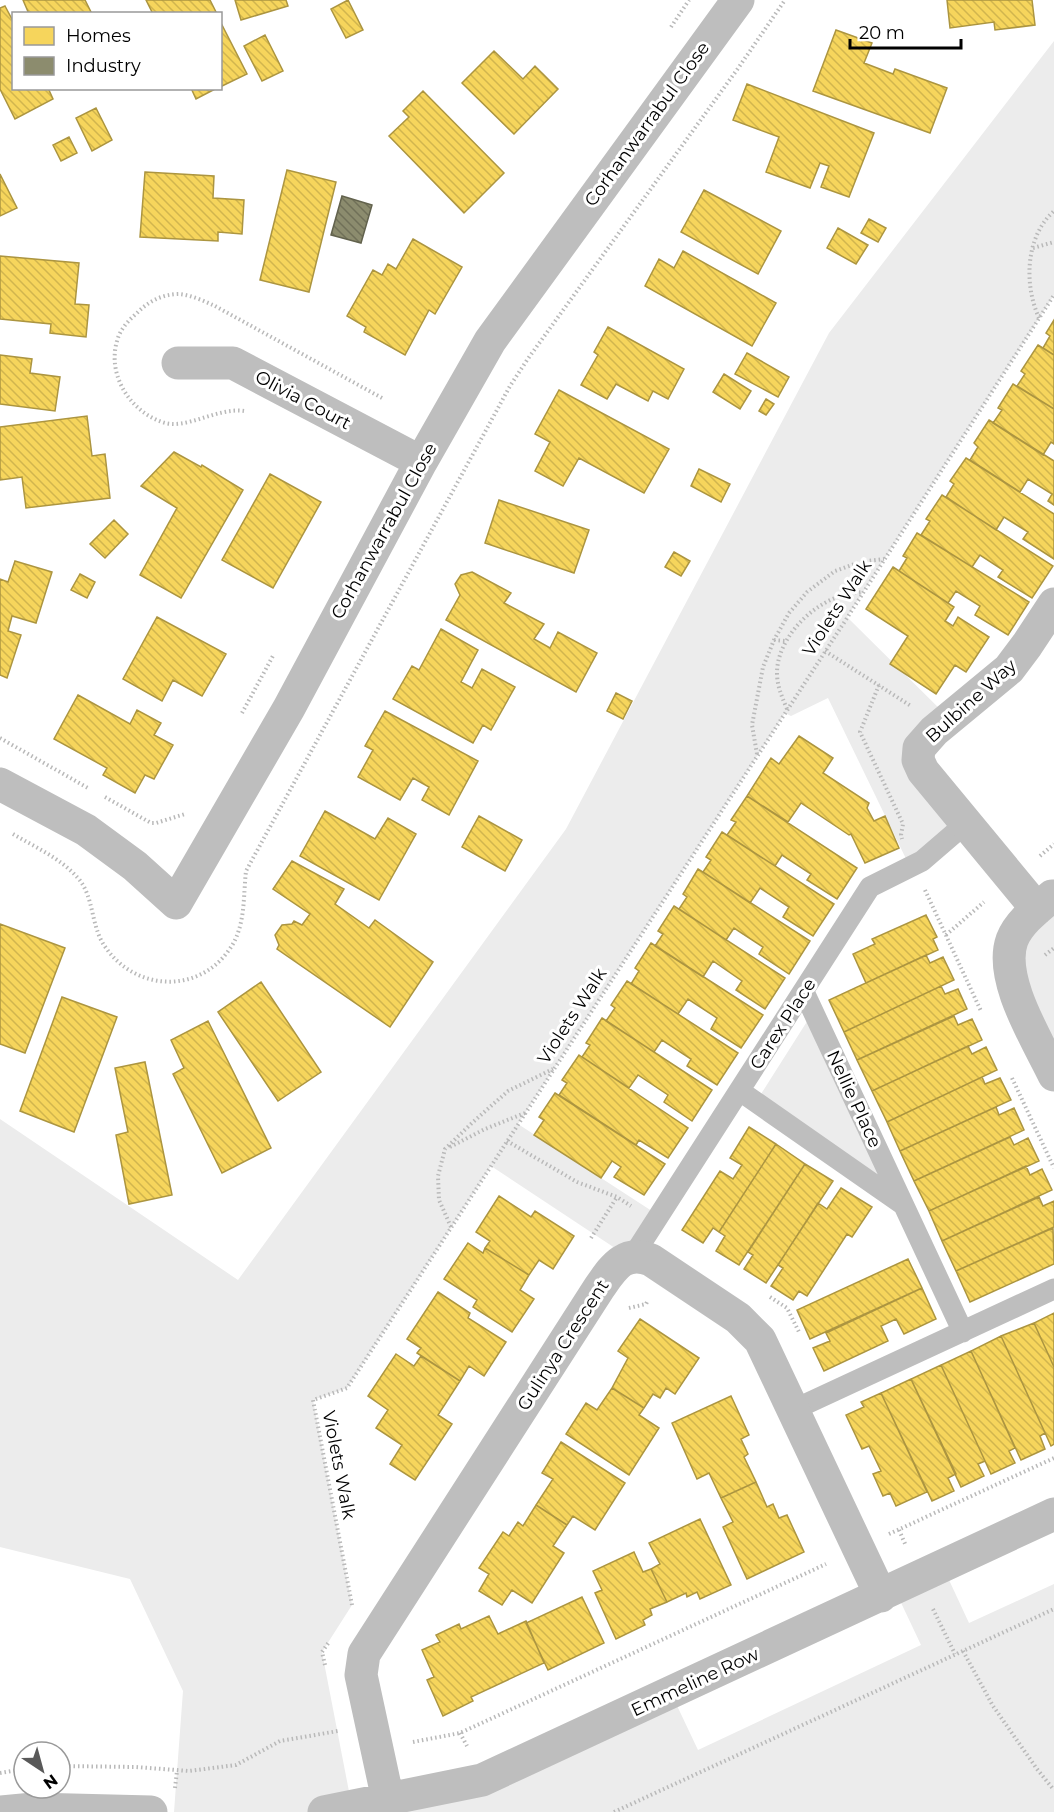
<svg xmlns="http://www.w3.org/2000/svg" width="1054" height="1812" viewBox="0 0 1054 1812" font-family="Montserrat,sans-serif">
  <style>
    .green { fill: #ececec }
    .homes { fill: url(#homes-back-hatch); stroke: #ac9540; stroke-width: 1.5 }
    .industry { fill: url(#industry-back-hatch); stroke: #62624d; stroke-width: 1.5 }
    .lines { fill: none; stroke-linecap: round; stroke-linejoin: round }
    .path { stroke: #b9b9b9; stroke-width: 4; stroke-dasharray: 1.5 3; stroke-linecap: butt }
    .lane { stroke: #bebebe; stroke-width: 21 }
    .street { stroke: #bebebe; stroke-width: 33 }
    .labels { text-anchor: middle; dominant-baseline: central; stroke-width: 6; stroke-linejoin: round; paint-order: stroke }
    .street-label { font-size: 18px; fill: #000; stroke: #fff }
  </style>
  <defs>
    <pattern id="homes-back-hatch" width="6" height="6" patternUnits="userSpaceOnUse" patternTransform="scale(1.5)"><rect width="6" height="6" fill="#f6d55c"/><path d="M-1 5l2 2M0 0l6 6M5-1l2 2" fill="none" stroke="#d1b54e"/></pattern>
    <pattern id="industry-back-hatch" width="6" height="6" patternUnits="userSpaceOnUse" patternTransform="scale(1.5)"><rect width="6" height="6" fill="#8c8c6e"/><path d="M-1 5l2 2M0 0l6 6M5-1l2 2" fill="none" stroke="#707058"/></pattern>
  </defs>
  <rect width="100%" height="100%" fill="#fff"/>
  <path class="green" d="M1054 41V295L847 617 950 719 925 741 965 824 910 867 828 698 791 716 785 713 518 1124 658 1215 630 1258 491 1166 347 1388 313 1400 352 1605 322 1652 352 1807 388 1800 671 1693 698 1750 921 1645 895 1590 943 1567 969 1623 1054 1584V1812H174L183 1691 130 1579 0 1547V1119L238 1280 566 829 829 333Z
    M1054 894V1075L1019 1001 1021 924Z
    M813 1012 904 1205 756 1102Z"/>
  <path class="homes" d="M23 0H85L92 14H29Z
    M146 0H210L217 14H153Z
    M235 0H286L288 6 241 20Z
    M348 0 363 30 346 38 331 9Z
    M947 0H1032L1035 25 995 30 994 22 950 28Z
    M5 6 14 23V88H48L53 99 15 119 0 89V8Z
    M220 21 247 74 220 87Z
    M836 30 872 43 864 63 893 74 895 69 947 88 930 133 813 91Z
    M265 35 283 71 262 81 244 46Z
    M494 51 523 79 535 66 558 89 514 134 462 83Z
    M747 84 874 133 849 197 821 187 829 166 820 163 810 188 766 172 779 137 733 120Z
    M191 88H217L196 99Z
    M423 91 504 173 464 213 389 136 409 117 403 111Z
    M96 108 112 140 92 151 76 118Z
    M69 137 77 153 61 161 53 145Z
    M287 170 336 182 309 292 260 280Z
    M145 172 214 176 213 198 244 200 242 234 218 232V241L140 237Z
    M0 174 17 208 0 216Z
    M704 190 781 231 758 274 681 232Z
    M869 219 886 228 878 242 861 233Z
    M838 228 868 245 856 264 827 248Z
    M413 239 462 267 435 314 429 310 405 355 364 332 366 327 347 316 373 270 382 275 388 264 396 269Z
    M683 251 776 303 752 346 645 286 659 259 674 268Z
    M0 256 79 263 75 304 89 305 86 337 50 333 51 324 0 319Z
    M1054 320V355L1043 348 1050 336 1046 333Z
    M608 327 684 369 668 399 653 391 648 401 616 384 607 399 581 385 598 355 594 352Z
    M1038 345 1054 355V409L1017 386 1025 374 1021 371Z
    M747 353 789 377 778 397 735 374Z
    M0 355 32 359 30 373 60 377 55 411 0 404Z
    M724 374 751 391 740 409 713 392Z
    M1013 384 1054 409V444L1051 442 1043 455 993 423 1002 410 998 408Z
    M559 390 669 449 644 493 579 458 563 486 535 471 550 442 535 434Z
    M766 399 774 404 766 415 759 411Z
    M87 416 92 456 105 454 110 498 26 508 22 477 0 480V427Z
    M989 420 1054 461V505L1048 501 1052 494 1028 479 1020 492 970 460 978 447 974 443Z
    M174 452 201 467 202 465 243 490 181 598 140 575 177 508 141 486Z
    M966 458 1054 514V559L1023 539 1028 532 1004 517 996 530 946 497 954 484 950 481Z
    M699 469 730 484 721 502 691 486Z
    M270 474 321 502 273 588 222 560Z
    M942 495 1053 566 1032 598 998 577 1003 570 980 555 972 567 921 535 930 521 926 519Z
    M499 500 589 530 574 573 485 543Z
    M114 520 128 534 105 558 90 544Z
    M917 533 1029 602 1008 635 975 615 980 606 956 591 948 603 899 571 907 558 903 556Z
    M674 552 690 561 681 576 665 567Z
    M15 561 52 572 36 623 12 616 8 631 21 635 7 678 0 675V579L8 582Z
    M893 567 954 607 945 621 953 626 958 617 989 637 966 672 955 665 936 694 890 664 908 636 866 609Z
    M472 572 511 593 504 603 544 624 534 639 550 648 558 632 597 653 576 692 446 620 460 595 455 584 461 575Z
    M80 574 95 582 87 598 71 590Z
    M157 617 226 654 202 696 173 680 162 701 123 679Z
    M441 629 478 650 461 682 472 688 482 669 515 687 491 730 483 725 473 743 393 699 412 666 419 670Z
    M616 693 632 701 623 719 607 711Z
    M78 695 130 724 137 710 161 723 154 735 173 745 154 779 145 775 135 793 103 775 107 768 54 739Z
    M385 711 478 761 449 815 422 800 429 787 413 778 400 800 358 777 373 750 365 746Z
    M799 736 833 758 823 773 869 803 867 808 874 821 885 816 899 848 865 863 851 834 849 835 801 803 788 822 747 796 771 758 779 764Z
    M747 796 857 868 837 899 807 880 811 874 782 855 775 866 727 835 736 822 731 820Z
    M325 811 375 839 388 818 416 834 379 900 300 856Z
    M479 816 522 840 505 871 462 847Z
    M722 832 834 904 813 936 783 917 789 907 760 888 750 903 703 872 711 860 706 857Z
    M292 861 344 889 335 904 369 928 375 920 433 962 390 1027 277 949 279 945 275 935 282 925 292 924 294 921 302 925 310 914 273 889Z
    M698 869 810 941 789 974 759 954 763 947 734 928 726 940 679 909 687 897 683 894Z
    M674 906 785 978 765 1009 736 990 742 981 713 961 703 977 655 946 663 934 658 931Z
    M926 915 937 937 933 939 938 950 866 983 853 954 875 944 872 939Z
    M0 924 65 948 25 1053 0 1044Z
    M651 943 763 1015 741 1048 711 1029 717 1018 688 999 678 1014 631 984 639 971 635 968Z
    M926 955 930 963 943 957 954 980 844 1032 829 1000Z
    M627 981 738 1053 717 1085 687 1066 691 1059 662 1040 654 1052 606 1021 615 1008 611 1005Z
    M261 982 321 1072 278 1101 218 1012Z
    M941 986 945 994 958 989 967 1009 857 1060 844 1032Z
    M62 997 117 1017 74 1132 20 1111Z
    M954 1016 958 1025 972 1019 982 1040 872 1091 857 1060Z
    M602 1018 712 1090 692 1121 664 1102 668 1095 638 1075 629 1088 582 1057 590 1045 586 1043Z
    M208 1021 271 1148 222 1173 173 1074 184 1068 171 1040Z
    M968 1046 972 1054 986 1047 997 1070 887 1122 872 1091Z
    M579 1055 688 1128 668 1158 639 1140 636 1145 559 1095 567 1083 562 1080Z
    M145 1062 172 1195 129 1204 116 1135 128 1132 115 1068Z
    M982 1077 985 1084 1000 1078 1011 1100 900 1151 887 1122Z
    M555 1093 665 1164 644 1195 614 1177 621 1167 612 1161 601 1178 534 1135 544 1120 539 1117Z
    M996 1107 999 1115 1014 1108 1024 1130 914 1181 900 1151Z
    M749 1127 776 1144 719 1232 713 1228 703 1243 682 1230 720 1171 733 1179 742 1165 730 1158Z
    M1010 1137 1014 1145 1028 1138 1039 1161 929 1211 914 1181Z
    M776 1144 805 1164 739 1265 716 1251 725 1236 719 1232Z
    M805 1164 833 1181 766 1283 744 1269 753 1255 748 1252Z
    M1026 1166 1030 1175 1042 1169 1052 1190 942 1241 929 1211Z
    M841 1188 872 1207 852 1237 847 1234 807 1296 799 1291 793 1300 771 1286 783 1268 778 1265 818 1203 827 1209Z
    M499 1196 531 1217 535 1211 574 1236 553 1269 539 1260 529 1275 485 1248 490 1241 476 1232Z
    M1039 1197 1043 1206 1054 1201V1227L956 1271 942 1241Z
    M1053 1228 1054 1264 970 1302 956 1271Z
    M468 1243 483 1253 485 1248 529 1275 520 1290 534 1299 512 1332 473 1307 477 1300 444 1279Z
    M908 1259 922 1288 810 1339 797 1310Z
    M922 1288 936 1319 904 1334 896 1319 881 1326 888 1341 824 1371 813 1348 830 1341 826 1333Z
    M438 1292 470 1313 468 1318 506 1342 484 1376 469 1366 460 1381 417 1353 421 1348 407 1339Z
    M1054 1313V1367L1034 1323Z
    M640 1319 699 1358 675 1394 666 1388 660 1398 653 1394 644 1408 612 1388 628 1358 618 1351Z
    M1034 1323 1054 1367V1444L1051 1446 1001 1336Z
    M1001 1336 1045 1433 1040 1436 1045 1449 1021 1460 971 1351Z
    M971 1351 1015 1448 1009 1451 1015 1463 991 1474 941 1365Z
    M396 1354 414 1366 421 1356 460 1381 438 1415 452 1424 415 1480 390 1464 402 1445 376 1428 388 1410 368 1396Z
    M941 1365 985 1461 978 1464 984 1476 961 1487 911 1379Z
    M911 1379 956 1474 948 1478 954 1491 932 1501 881 1393Z
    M612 1388 644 1408 639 1415 659 1428 629 1475 566 1434 586 1403 597 1410Z
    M881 1393 927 1492 896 1506 890 1493 883 1496 873 1474 881 1471 869 1446 862 1449 846 1415 864 1407 861 1402Z
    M731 1396 749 1435 741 1439 748 1454 744 1457 756 1482 721 1498 709 1473 697 1479 672 1423Z
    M561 1442 625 1483 595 1530 573 1516 567 1525 536 1505 553 1479 542 1473Z
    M756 1482 767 1507 773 1504 779 1518 787 1515 804 1552 747 1579 723 1527 733 1522 721 1498Z
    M536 1505 567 1525 553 1546 564 1553 532 1603 512 1590 502 1605 479 1591 489 1574 479 1568 503 1532 509 1536 518 1522 523 1526Z
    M700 1519 731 1585 700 1599 697 1592 687 1597 686 1593 667 1602 651 1569 660 1564 649 1543Z
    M634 1552 643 1572 651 1569 667 1602 650 1609 652 1615 643 1620 645 1625 616 1639 595 1593 602 1590 593 1571Z
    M582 1597 604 1643 548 1670 526 1623Z
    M489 1616 498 1634 526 1621 544 1663 471 1697 473 1701 443 1716 427 1680 434 1677 422 1650 440 1642 436 1635 459 1624 461 1629Z"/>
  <path class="industry" d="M342 196 372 205 361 243 331 235Z"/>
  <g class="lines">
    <path class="path" d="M671 27 689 0
      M1033 248 1054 242
      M1039 318C1024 285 1025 237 1054 211
      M244 411C217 407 185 431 162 422 130 411 107 375 117 341 120 329 129 320 138 312 149 301 163 294 179 294 191 295 204 301 215 306L382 398
      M774 640 786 641
      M825 651 911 706
      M879 685 860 732 903 824 901 835 902 839
      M787 709C782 697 777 686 777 673 777 641 807 609 835 598 843 594 854 593 863 592
      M242 713 274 654
      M0 738 88 788
      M757 754 752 725 763 667 774 640 789 613 807 592 835 571 860 562 884 559
      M105 797 151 823H156L185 814
      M13 834C35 847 60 858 77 877 95 896 90 927 106 948 136 991 198 994 229 950 246 927 243 897 246 871L510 386 527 360 739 67 785 0
      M1040 856 1054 844
      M925 890 981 1011
      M946 935 984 902
      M1045 955 1054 948
      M1012 1078 1054 1168
      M507 1141 577 1182 617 1197 631 1206
      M450 1147 485 1129 525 1113
      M451 1227 439 1200 438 1176 445 1149 472 1123 508 1091 553 1069
      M591 1238 617 1197
      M770 1297 787 1308 800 1334
      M629 1308 646 1304 648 1300
      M899 1530 906 1546
      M889 1534 1054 1458
      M352 1605 313 1400 347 1388 847 618 1054 295
      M933 1609 955 1654
      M963 1651 993 1706 1037 1769 1054 1790
      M325 1665 322 1652 329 1642
      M460 1733 467 1746
      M413 1742 460 1733 826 1564
      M60 1766 136 1767 189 1771 236 1765 280 1741 338 1731
      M0 1773 24 1769
      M175 1788 177 1771
      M614 1812 1054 1609"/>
    <path class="lane" d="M804 992 963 1332
      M740 1091 902 1204
      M633 1256 870 887 922 861 965 824
      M793 1410 1054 1289"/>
    <path class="street" d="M178 363H233L421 462
      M0 784 86 830 135 866 176 903 289 708 421 462 490 341 738 0
      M1052 896C1038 908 1019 922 1012 940 998 979 1038 1041 1054 1075
      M1037 909 923 771 918 760 919 748 934 731 1009 669 1027 645 1054 604
      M388 1800 361 1675 364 1654 599 1288C613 1268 624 1249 651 1260L738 1318 760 1340 881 1596
      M0 1812 33 1809 151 1812
      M324 1812 482 1780 1054 1514"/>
  </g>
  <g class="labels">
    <g class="street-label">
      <text transform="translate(647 124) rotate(-54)">Corhanwarrabul Close</text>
      <text transform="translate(303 400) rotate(28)">Olivia Court</text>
      <text transform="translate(384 531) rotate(-61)">Corhanwarrabul Close</text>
      <text transform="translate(837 608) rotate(-57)">Violets Walk</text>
      <text transform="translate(971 701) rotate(-42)">Bulbine Way</text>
      <text transform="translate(572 1016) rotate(-57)">Violets Walk</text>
      <text transform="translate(783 1024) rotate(-57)">Carex Place</text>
      <text transform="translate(854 1099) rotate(65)">Nellie Place</text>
      <text transform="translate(563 1345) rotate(-57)">Gulinya Crescent</text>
      <text transform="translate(339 1465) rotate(79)">Violets Walk</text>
      <text transform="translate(695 1682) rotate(-25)">Emmeline Row</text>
    </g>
  </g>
  <rect x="12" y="12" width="210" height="78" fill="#ffffff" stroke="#999999" stroke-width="1.5"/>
  <rect x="24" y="27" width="30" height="18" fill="#f6d55c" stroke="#999999" stroke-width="1.5"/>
  <text x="66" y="42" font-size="18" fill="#000000">Homes</text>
  <rect x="24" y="57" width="30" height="18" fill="#8c8c6e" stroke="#999999" stroke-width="1.5"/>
  <text x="66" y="72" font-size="18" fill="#000000">Industry</text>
  <g transform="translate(42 1770) rotate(144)"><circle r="28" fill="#ffffff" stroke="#999999" stroke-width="1.5"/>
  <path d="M0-4.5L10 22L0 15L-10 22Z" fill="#595959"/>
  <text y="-9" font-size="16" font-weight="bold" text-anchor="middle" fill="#000000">N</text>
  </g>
  <path d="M850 39v9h111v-9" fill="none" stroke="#000000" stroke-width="3"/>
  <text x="859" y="39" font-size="18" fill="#000000" stroke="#ffffff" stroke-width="4.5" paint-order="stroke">20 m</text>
</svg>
